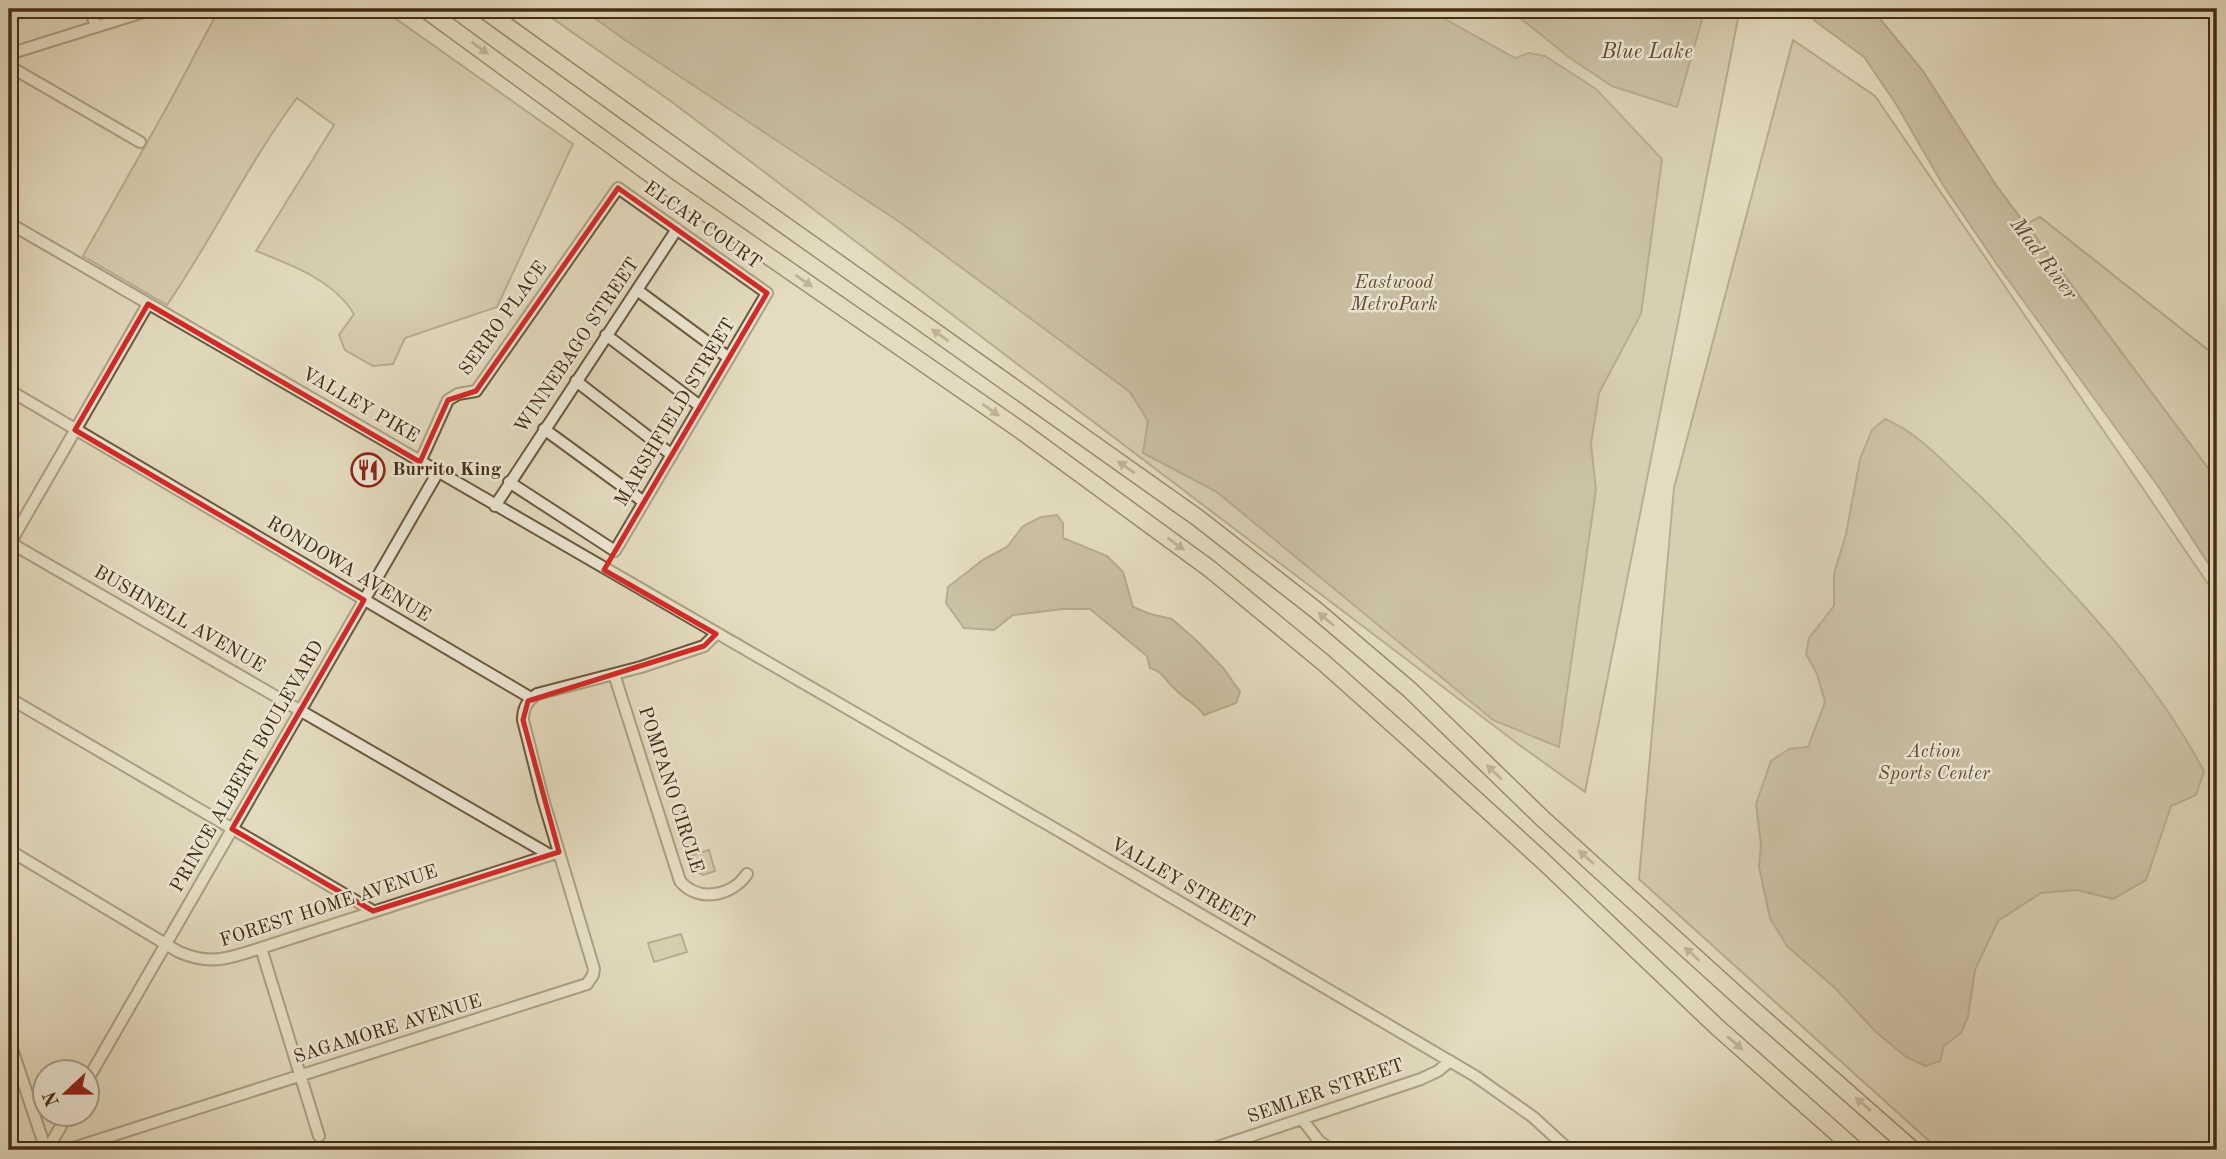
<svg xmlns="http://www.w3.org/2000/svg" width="2226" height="1159" viewBox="0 0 2226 1159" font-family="'Old Standard TT',serif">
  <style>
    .green { fill: #c9bea2; stroke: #86765a; stroke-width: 2 }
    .water { fill: #aea085; stroke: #847257; stroke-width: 2 }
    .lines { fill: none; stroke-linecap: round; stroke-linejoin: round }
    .minor-casing { stroke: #6c593e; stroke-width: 14 }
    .highway-casing { stroke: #442d12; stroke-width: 19 }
    .minor { stroke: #ede8d6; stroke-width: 10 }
    .highway { stroke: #e4dcc0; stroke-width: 16 }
    .oneway { fill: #948469 }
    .marked { fill: none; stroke: #d62828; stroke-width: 5; stroke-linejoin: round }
    .labels { text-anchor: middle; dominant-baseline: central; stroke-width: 5; stroke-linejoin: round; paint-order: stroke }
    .street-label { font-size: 19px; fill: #442d12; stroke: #ede8d6 }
    .park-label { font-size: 19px; font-style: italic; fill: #5f4a2f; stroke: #ede8d6 }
    .poi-label { font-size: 19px; font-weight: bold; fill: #442d12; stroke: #ede8d6; text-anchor: start }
    .water-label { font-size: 21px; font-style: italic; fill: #5e4a2f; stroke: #ede8d6 }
  </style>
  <rect width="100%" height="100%" fill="#e4dcc0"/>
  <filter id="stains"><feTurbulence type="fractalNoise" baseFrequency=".00286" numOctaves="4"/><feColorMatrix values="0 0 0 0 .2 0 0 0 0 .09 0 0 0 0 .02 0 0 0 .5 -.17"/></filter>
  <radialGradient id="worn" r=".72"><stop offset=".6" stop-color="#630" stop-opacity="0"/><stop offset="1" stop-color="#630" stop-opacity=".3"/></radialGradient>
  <path class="green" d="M217 9H382L573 144 497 307 405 338 393 364 373 366 345 350 339 335 354 314C333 280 292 265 256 251L334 125 297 98C248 163 213 238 167 305L83 256 167 107 217 13Z
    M539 9H1740L1585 792 1518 744 672 102Z
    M1793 40 1875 96 2217 597V1150H1939L1639 879 1674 488Z
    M2040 217 2217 357V480L2026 224Z
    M709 850 715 871 703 875 697 872 692 855Z
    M681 934 687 952 654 962 648 943Z"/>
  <path class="water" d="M582 9H1433L1445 19 1515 58 1529 53 1545 56 1596 89 1662 159 1641 314 1599 393 1591 444 1596 490 1559 747 1493 720 1217 492 1143 453 1148 421 1130 392 901 223 625 40Z
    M1509 9H1705L1677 107 1612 86 1570 58Z
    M1804 9H1872L1923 71 1996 185 2217 480V577L2160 489 1996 263 1943 185 1896 104 1864 57 1815 21Z
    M1885 419C1916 432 1940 458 1964 481 1993 507 2020 536 2046 565 2106 628 2163 694 2204 771L2196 795 2171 806 2146 880 2113 899 2077 890 2041 893 1998 921 1975 970 1968 1017 1961 1033 1944 1046 1940 1061 1925 1066 1906 1057 1875 1031 1835 988 1787 946 1770 918 1759 867 1761 845 1756 804 1771 761 1789 749 1808 747 1825 702 1817 674 1806 654 1809 638 1834 606V574L1846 534 1860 459 1872 430Z
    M1057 515 1063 523V538L1107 556 1123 572 1133 607 1150 614 1172 619 1197 641 1224 669 1240 692 1236 703 1204 715C1195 702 1185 700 1175 689 1166 681 1162 671 1150 668L1147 656 1090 609H1063L1013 615 994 630 964 628 946 603 948 587 984 559 1007 547 1023 526 1041 517Z"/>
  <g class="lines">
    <defs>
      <path id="minor" d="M90 9 96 26
        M9 54 153 9
        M9 66 140 142
        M9 223 1059 831 1475 1076 1533 1117 1569 1150
        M637 290 729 358
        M606 335 700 406
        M576 381 672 455
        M9 390 531 698
        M544 429 644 502
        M420 462 448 400 458 394 476 391 618 188 767 293 615 551 509 482
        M495 506 677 229
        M9 542 550 855
        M9 545 148 304
        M614 674 680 881C698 903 732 896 747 874
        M9 698 373 911
        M9 850 179 952C212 966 229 958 261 948L553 854
        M261 948 319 1136
        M9 1040 46 1150
        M88 1079 438 472
        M1302 1119 1319 1141 1331 1150
        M47 1150 68 1114
        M67 1150 587 984 593 975 594 969 543 799 523 720C523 708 527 701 537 694L641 667 704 646 716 634
        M1209 1150 1421 1079 1438 1071 1450 1061"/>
      <path id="highway" d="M425 9 664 184 1023 432 1210 569 1324 663 1407 737 1542 860 1717 1027 1856 1150
        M483 9 697 163 1198 518 1316 610 1410 690 1543 819 1746 1003 1913 1150"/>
    </defs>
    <use href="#minor" class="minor-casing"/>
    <use href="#highway" class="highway-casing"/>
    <use href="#minor" class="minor"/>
    <use href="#highway" class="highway"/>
  </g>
  <defs><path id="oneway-solid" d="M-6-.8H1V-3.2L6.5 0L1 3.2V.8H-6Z" transform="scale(1.75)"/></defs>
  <g class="oneway">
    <use href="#oneway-solid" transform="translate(480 48) rotate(36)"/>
    <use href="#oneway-solid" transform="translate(804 281) rotate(35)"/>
    <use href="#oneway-solid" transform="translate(940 335) rotate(-145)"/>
    <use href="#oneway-solid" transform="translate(991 410) rotate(35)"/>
    <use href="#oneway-solid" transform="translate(1126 467) rotate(-145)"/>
    <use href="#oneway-solid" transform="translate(1176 544) rotate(36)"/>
    <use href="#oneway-solid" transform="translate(1326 619) rotate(-140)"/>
    <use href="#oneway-solid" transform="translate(1494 772) rotate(-136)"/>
    <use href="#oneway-solid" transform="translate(1586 857) rotate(-138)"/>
    <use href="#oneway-solid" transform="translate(1692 954) rotate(-138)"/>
    <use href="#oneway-solid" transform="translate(1735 1043) rotate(41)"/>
    <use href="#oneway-solid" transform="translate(1863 1104) rotate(-139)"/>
  </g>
  <path d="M0 0H2226V1159H0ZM618 188 767 293 604 570 716 634 704 646 528 701 523 720 559 852 373 911 232 829 364 600 75 430 148 304 420 462 448 400 476 391Z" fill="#e4dcc0" fill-opacity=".55" fill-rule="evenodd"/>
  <path class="marked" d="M618 188 767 293 604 570 716 634 704 646 528 701 523 720 559 852 373 911 232 829 364 600 75 430 148 304 420 462 448 400 476 391Z"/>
  <defs>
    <symbol id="restaurant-ring" viewBox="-11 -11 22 22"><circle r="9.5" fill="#ede8d6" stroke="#8f2418" stroke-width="1.5"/><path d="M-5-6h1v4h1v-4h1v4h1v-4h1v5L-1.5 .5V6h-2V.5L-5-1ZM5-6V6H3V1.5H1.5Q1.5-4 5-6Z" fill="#8f2418"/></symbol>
  </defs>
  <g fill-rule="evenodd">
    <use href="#restaurant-ring" x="349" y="451" width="38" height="38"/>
  </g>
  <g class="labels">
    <g class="street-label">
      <text transform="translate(702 226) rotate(35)">ELCAR COURT</text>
      <text transform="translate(504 319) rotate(-54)">SERRO PLACE</text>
      <text transform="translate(578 346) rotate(-56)">WINNEBAGO STREET</text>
      <text transform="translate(360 406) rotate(30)">VALLEY PIKE</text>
      <text transform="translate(676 413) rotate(-59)">MARSHFIELD STREET</text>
      <text transform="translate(348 570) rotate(31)">RONDOWA AVENUE</text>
      <text transform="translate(179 620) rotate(30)">BUSHNELL AVENUE</text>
      <text transform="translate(248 767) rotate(-60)">PRINCE ALBERT BOULEVARD</text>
      <text transform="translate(670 790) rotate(72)">POMPANO CIRCLE</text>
      <text transform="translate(1182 884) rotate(30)">VALLEY STREET</text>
      <text transform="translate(329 907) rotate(-18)">FOREST HOME AVENUE</text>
      <text transform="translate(388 1030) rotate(-17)">SAGAMORE AVENUE</text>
      <text transform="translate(1326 1092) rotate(-19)">SEMLER STREET</text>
    </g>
    <g class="park-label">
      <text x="1394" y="283">Eastwood<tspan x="1394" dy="22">MetroPark</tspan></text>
      <text x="1934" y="752">Action<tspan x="1934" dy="22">Sports Center</tspan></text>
    </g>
    <g class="poi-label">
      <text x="392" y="470">Burrito King</text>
    </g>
    <g class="water-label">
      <text x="1647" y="52">Blue Lake</text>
      <text transform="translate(2043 259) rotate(53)">Mad River</text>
    </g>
  </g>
  <rect width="2226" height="1159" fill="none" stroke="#e4dcc0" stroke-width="35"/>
  <rect x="10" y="10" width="2205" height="1138" fill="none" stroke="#442d12" stroke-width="3.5"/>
  <rect x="18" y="18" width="2191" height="1124" fill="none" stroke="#442d12" stroke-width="2"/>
  <g transform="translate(66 1093) rotate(248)"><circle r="33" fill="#ede8d6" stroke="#a99d88" stroke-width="2"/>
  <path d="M0-5L12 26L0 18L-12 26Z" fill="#8f2418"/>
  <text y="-10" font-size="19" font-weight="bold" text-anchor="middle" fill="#442d12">N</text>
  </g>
  <rect width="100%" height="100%" filter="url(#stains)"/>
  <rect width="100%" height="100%" fill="url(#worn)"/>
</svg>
